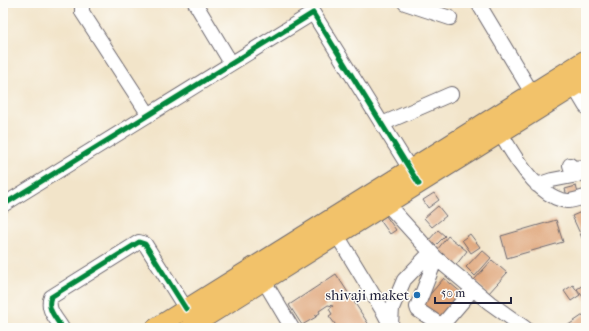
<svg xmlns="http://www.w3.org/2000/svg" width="589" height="331" viewBox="0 0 589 331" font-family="'IM FELL French Canon',serif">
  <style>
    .building { fill: #dfa579 }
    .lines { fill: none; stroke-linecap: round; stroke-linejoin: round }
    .minor-casing { stroke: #6b666d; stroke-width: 16 }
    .major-casing { stroke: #6b666d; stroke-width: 20 }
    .minor { stroke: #fff; stroke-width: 14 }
    .major { stroke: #f2c26a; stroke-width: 18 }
    .cycleway-casing { stroke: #fdfcf7; stroke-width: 8 }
    .cycleway { stroke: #00873e; stroke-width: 5 }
    .poi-dot { fill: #1f6fb2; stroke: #fdfcf7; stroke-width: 1.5 }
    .labels { text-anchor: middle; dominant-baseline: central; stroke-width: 3; stroke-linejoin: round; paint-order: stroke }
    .poi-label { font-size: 15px; fill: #22223b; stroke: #fdfcf7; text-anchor: end }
  </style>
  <rect width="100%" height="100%" fill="#fdfcf7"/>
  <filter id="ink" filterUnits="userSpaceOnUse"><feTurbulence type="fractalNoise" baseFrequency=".025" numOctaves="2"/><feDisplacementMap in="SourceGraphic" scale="8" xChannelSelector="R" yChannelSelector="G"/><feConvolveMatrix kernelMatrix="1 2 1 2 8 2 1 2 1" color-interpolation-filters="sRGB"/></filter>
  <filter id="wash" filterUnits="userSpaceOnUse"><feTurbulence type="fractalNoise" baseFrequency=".012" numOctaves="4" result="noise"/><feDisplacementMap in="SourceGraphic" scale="16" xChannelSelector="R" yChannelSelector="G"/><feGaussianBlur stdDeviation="0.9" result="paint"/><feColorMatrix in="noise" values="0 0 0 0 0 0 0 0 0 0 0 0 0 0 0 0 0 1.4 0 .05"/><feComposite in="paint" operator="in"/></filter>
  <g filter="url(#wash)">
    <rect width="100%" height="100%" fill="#f2e4c9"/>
    <g id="blocks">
      <path class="building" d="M576 186 578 193 567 196 565 189Z
        M434 193 439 200 428 208 423 200Z
        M438 206 446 216 432 227 424 218Z
        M586 210V239L583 240 572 216Z
        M386 216 396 230 390 234 380 220Z
        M556 220 563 242 507 258 501 236Z
        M438 230 445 236 434 247 428 241Z
        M470 234 480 247 471 253 462 240Z
        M448 236 467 251 456 265 437 250Z
        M482 250 491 258 475 276 466 267Z
        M492 260 507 273 488 294 474 280Z
        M336 274 371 328H338L329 316 332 314 329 309 333 306 328 305 319 311 320 313 315 316 316 317 302 325 289 305Z
        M444 278 463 294 439 322 420 306Z
        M586 283V301L577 289Z
        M573 285 580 295 571 301 564 291Z
        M586 313V328H564Z"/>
    </g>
  </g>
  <g filter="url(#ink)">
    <use href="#blocks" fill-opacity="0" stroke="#6b666d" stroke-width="1"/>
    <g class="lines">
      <defs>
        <path id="minor" d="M82 3V12L149 115
          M195 3 231 63
          M405 3 450 18
          M478 3 532 93
          M574 87 586 107
          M382 124 451 94
          M496 124C509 149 537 199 568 201 573 201 580 198 586 197
          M570 165 571 168 586 167
          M537 185 552 180 578 175
          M387 204 436 258 490 303 525 328
          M3 205 313 13 415 177
          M332 227 383 311 392 328
          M436 258 417 307 418 310 439 324H443L473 289
          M264 281 292 328
          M391 324 392 308 404 280 431 252
          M62 328C56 318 46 309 51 297L139 242 145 244 186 309"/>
        <path id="major" d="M155 328 586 59
          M189 328 586 80"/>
      </defs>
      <use href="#minor" class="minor-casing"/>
      <use href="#major" class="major-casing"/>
      <use href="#minor" class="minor"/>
      <use href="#major" class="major"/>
      <defs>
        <path id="cycleway" d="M3 205 313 13 419 184
          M62 328C56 318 46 309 51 297L139 242 145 244 186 309"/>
      </defs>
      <use href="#cycleway" class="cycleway-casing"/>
      <use href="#cycleway" class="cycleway"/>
    </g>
  </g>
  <circle class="poi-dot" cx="417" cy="295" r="4"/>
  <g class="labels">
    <g class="poi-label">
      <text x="409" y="295">shivaji maket</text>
    </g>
  </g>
  <rect width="589" height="331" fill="none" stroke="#fdfcf7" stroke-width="16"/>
  <path d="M435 297v6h76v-6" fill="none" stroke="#22223b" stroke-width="2"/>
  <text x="441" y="297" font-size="12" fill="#22223b" stroke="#fdfcf7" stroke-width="3" paint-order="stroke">50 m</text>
</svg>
